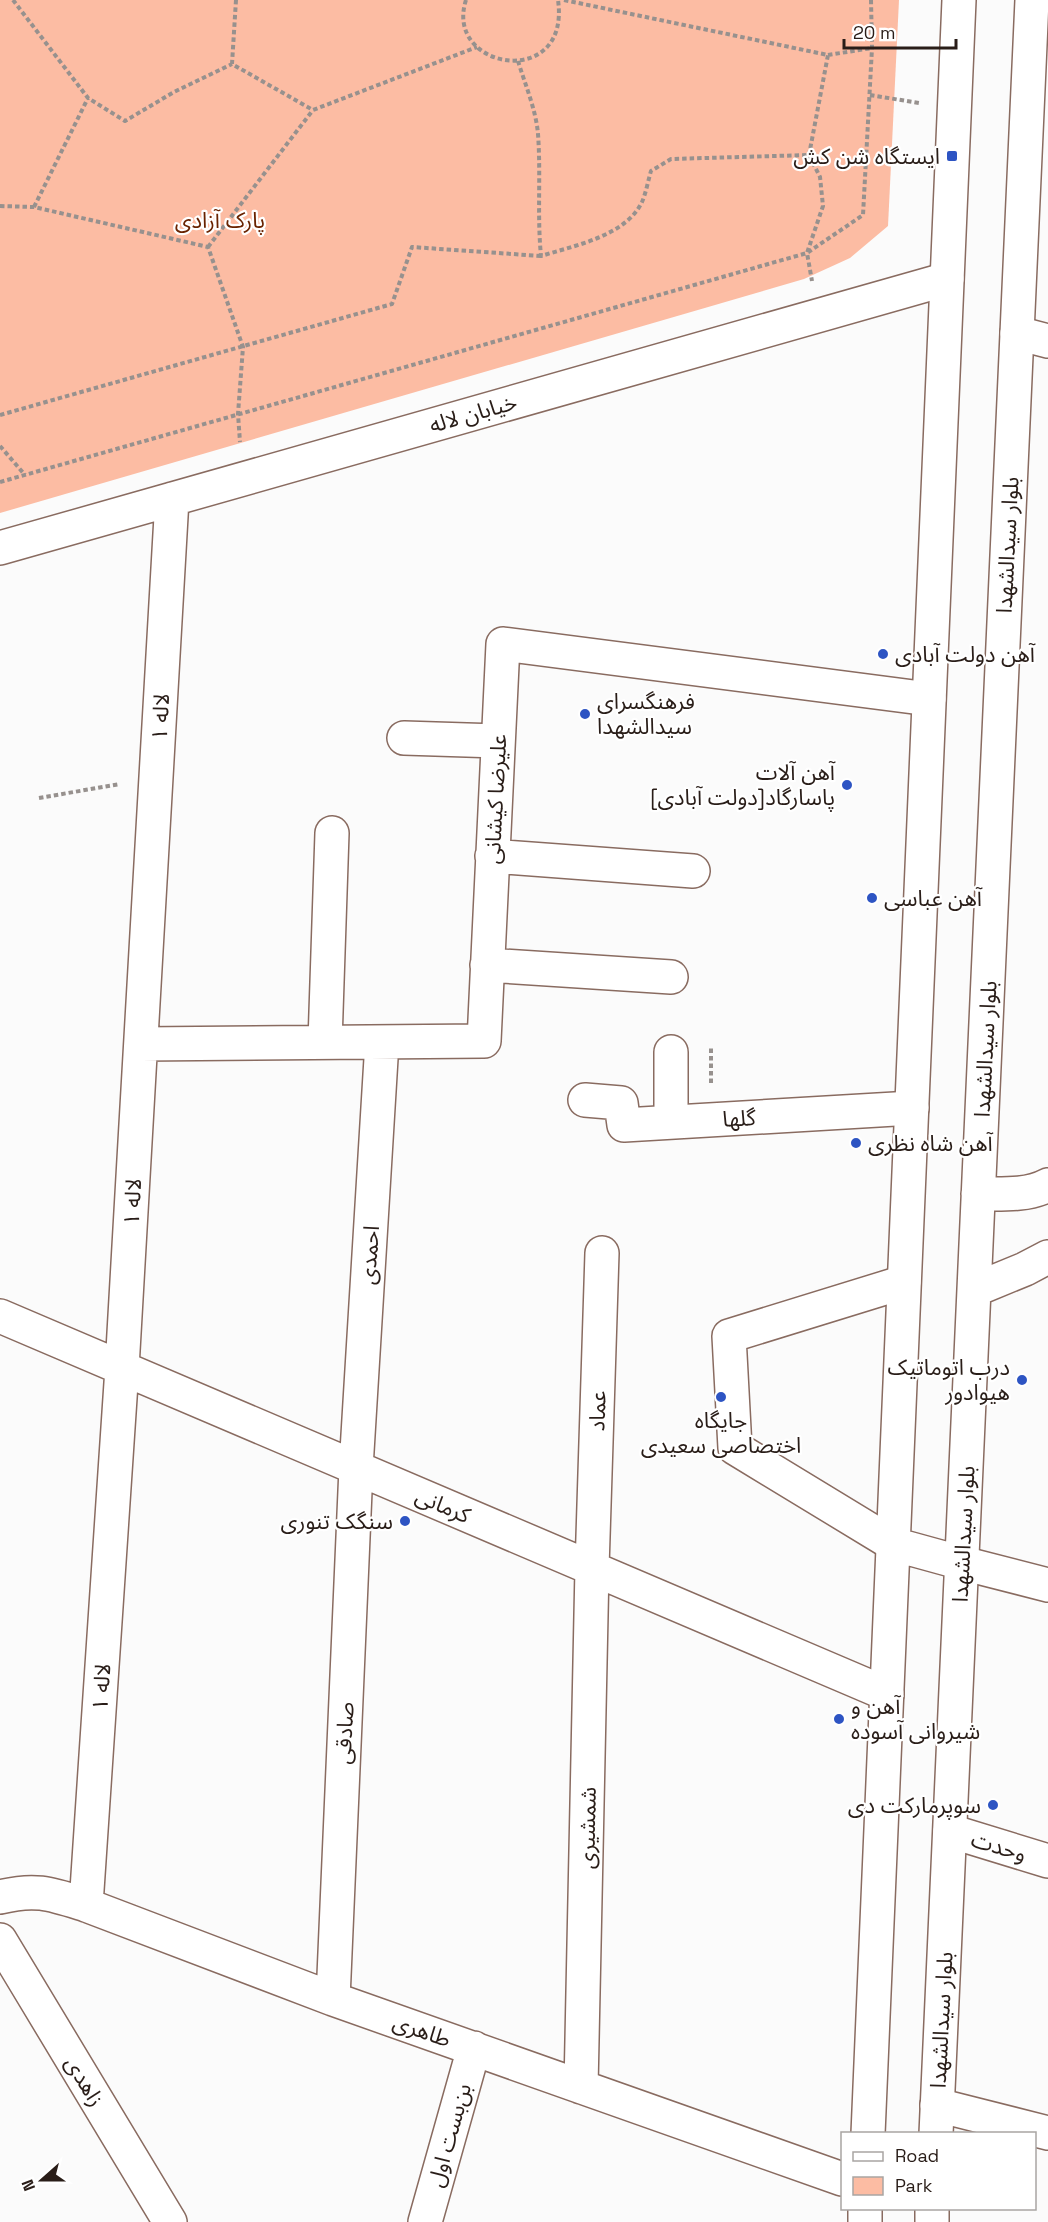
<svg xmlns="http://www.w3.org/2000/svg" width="1048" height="2222" viewBox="0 0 1048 2222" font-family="'Space Grotesk','Noto Sans Arabic',sans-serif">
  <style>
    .green { fill: #fcbca3 }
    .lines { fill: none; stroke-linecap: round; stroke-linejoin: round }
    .minor-casing { stroke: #896b60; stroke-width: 36 }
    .major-casing { stroke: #896b60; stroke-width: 36 }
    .path { stroke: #97918e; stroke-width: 4; stroke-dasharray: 4.5 3; stroke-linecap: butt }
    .minor { stroke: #fff; stroke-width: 33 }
    .major { stroke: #fff; stroke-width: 33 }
    .poi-dot { fill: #2d54c3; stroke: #fff; stroke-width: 2 }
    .labels { text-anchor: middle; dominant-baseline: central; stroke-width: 4.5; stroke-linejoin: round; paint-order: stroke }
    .poi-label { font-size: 22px; fill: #291d18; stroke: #fff; text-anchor: end }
    .park-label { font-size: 22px; fill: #692300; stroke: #fff }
    .street-label { font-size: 22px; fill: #291d18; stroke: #fff }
  </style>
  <rect width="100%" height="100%" fill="#fbfbfb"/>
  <path class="green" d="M0 0H899L888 226 850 258 804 279 0 513Z"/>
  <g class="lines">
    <defs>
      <path id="minor" d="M1017 333 1048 341
        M0 548 947 279
        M404 738 498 741
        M492 856 693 871
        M487 965 671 977
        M325 1042 332 833
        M141 1044 484 1041 503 644 929 699
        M671 1052V1122
        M585 1100 621 1103 624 1125 912 1108
        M0 1316 887 1694
        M893 1544 735 1448 729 1336 904 1282
        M962 1563 1048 1585
        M950 1831 1048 1861
        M0 1897C36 1888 51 1894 86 1905L333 1999 842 2179
        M86 1905 122 1368 172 499
        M0 1940 170 2222
        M333 1999 356 1468 382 1042
        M581 2087 592 1568 602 1253
        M937 2105 1048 2133
        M425 2222 474 2048"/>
      <path id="major" d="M978 1194C1001 1194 1028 1196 1048 1185
        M974 1290 1025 1269 1048 1257
        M893 1544 962 1563
        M868 2134 959 0
        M936 2134 1032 0
        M865 2222V2208
        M932 2222V2208"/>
    </defs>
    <use href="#minor" class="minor-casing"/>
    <use href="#major" class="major-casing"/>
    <path class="path" d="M13 0 88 98 125 121 174 92 232 64
      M236 0 232 64 313 110 477 47
      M466 0C443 70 571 91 558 0
      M564 0 828 55 809 155
      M828 55 872 48
      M518 61C525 84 536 110 538 134 541 175 537 215 541 256 573 246 626 236 642 202 646 193 648 181 651 171L671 159 809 155 820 177 823 206 807 253 812 281
      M870 95 919 103
      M0 206 34 207 208 247 243 347 238 414 240 442
      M34 207 88 98
      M208 247 313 110
      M0 415 392 304 412 247 541 256
      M0 446 25 475
      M0 482 807 253 863 215 872 48 871 0
      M39 798 120 784
      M711 1083V1048"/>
    <use href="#minor" class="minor"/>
    <use href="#major" class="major"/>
  </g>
  <g class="poi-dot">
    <rect x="946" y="150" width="12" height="12" rx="3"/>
    <circle cx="883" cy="654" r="6"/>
    <circle cx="585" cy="714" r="6"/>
    <circle cx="847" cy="785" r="6"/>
    <circle cx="872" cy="898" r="6"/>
    <circle cx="856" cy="1143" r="6"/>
    <circle cx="1022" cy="1380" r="6"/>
    <circle cx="721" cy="1397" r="6"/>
    <circle cx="405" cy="1521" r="6"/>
    <circle cx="839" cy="1719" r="6"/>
    <circle cx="993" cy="1805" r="6"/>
  </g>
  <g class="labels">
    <g class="poi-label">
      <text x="940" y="156">ایستگاه شن کش</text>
      <text x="895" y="654" text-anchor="start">آهن دولت آبادی</text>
      <text x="597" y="701" text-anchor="start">فرهنگسرای<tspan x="597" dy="25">سیدالشهدا</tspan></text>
      <text x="835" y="772">آهن آلات<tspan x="835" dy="25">پاسارگاد[دولت آبادی]</tspan></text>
      <text x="884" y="898" text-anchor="start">آهن عباسی</text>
      <text x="868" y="1143" text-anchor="start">آهن شاه نظری</text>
      <text x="1010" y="1367">درب اتوماتیک<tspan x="1010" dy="25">هیوادور</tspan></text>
      <text x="721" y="1420" text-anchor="middle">جایگاه<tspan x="721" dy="25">اختصاصی سعیدی</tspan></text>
      <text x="393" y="1521">سنگک تنوری</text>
      <text x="851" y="1706" text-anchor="start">آهن و<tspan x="851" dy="25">شیروانی آسوده</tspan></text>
      <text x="981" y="1805">سوپرمارکت دی</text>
    </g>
    <g class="park-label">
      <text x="220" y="220">پارک آزادی</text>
    </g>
    <g class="street-label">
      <text transform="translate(473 413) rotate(-16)">خیابان لاله</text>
      <text transform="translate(1007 545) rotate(-87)">بلوار سیدالشهدا</text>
      <text transform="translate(160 717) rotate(-87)">لاله ۱</text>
      <text transform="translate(495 799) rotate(-87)">علیرضا کیشانی</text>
      <text transform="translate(985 1049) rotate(-87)">بلوار سیدالشهدا</text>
      <text transform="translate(739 1118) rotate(-3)">گلها</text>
      <text transform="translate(132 1202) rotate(-87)">لاله ۱</text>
      <text transform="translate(369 1255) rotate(-86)">احمدی</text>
      <text transform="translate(597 1411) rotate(-88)">عماد</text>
      <text transform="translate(443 1505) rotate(23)">کرمانی</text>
      <text transform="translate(963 1534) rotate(-87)">بلوار سیدالشهدا</text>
      <text transform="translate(101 1687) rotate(-86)">لاله ۱</text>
      <text transform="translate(344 1733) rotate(-87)">صادقی</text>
      <text transform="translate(587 1828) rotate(-89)">شمشیری</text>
      <text transform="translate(999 1846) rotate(17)">وحدت</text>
      <text transform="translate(941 2020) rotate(-87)">بلوار سیدالشهدا</text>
      <text transform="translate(422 2030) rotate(19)">طاهری</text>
      <text transform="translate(85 2081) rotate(59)">زاهدی</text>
      <text transform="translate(449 2135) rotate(-74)">بن‌بست اول</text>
    </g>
  </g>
  <rect x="841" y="2132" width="195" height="78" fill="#ffffff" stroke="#a9a5a3" stroke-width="1.5"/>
  <rect x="853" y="2152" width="30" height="9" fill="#ffffff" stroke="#a9a5a3" stroke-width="1.5"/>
  <text x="895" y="2162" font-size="18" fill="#291d18">Road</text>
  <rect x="853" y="2177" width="30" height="18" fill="#fcbca3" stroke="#a9a5a3" stroke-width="1.5"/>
  <text x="895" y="2192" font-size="18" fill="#291d18">Park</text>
  <g transform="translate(42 2180) rotate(249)" stroke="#ffffff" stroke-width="4.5" paint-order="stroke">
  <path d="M0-4.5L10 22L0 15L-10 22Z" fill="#291d18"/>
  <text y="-9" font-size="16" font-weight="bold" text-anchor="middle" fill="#291d18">N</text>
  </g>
  <path d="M844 39v9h112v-9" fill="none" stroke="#291d18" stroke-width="3"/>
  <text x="853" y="39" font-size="18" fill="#291d18" stroke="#ffffff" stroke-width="4.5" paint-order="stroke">20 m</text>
</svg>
